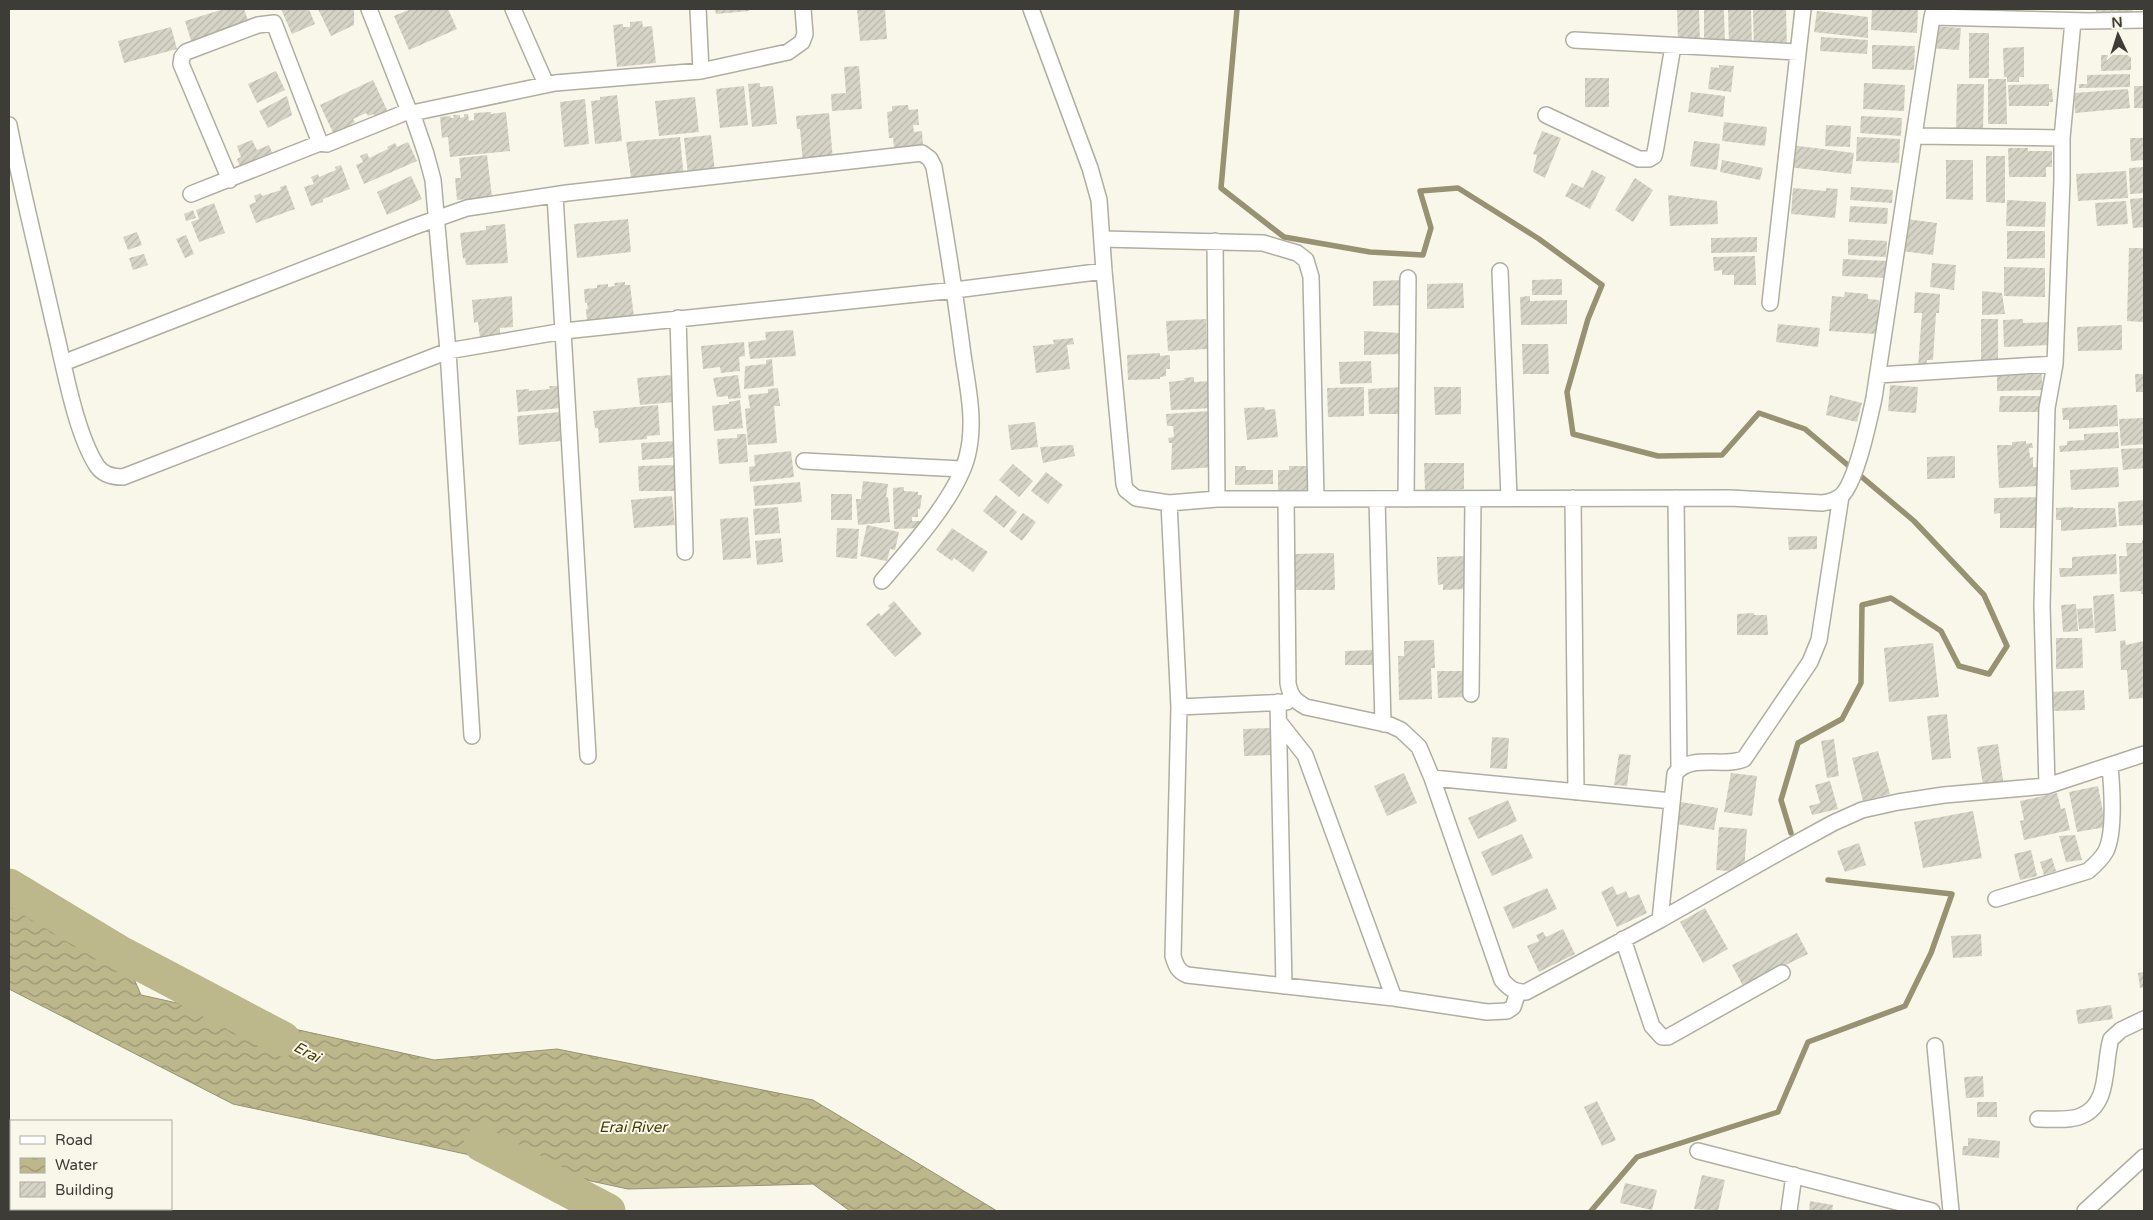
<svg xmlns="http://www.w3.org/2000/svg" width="2153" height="1220" viewBox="0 0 2153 1220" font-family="'Varela Round',sans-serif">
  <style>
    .water { fill: url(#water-waves); stroke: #979272 }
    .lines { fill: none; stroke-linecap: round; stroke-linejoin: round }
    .stream { stroke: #979272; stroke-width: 5.5 }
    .river { stroke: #bdb78c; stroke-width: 35 }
    .building { fill: url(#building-hatch) }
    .street-casing { stroke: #b0aea0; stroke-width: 18 }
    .street { stroke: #fff; stroke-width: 15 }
    .labels { text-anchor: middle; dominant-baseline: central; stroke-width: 4; stroke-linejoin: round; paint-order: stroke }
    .water-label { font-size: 15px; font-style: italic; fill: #433b04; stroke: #f9f7e9 }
  </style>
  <defs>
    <pattern id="water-waves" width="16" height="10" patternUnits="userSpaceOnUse" patternTransform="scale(1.25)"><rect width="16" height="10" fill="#bdb78c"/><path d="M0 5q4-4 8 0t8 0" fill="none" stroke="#9b9673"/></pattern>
    <pattern id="building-hatch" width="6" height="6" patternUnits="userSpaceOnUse" patternTransform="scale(1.25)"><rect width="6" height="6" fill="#d6d4c6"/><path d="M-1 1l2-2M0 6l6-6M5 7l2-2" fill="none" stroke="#b9b7ab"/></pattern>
  </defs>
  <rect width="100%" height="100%" fill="#f9f7e9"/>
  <path class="water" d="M9 871 116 937 141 995 434 1060 557 1049 813 1100 997 1211H850L813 1184 628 1189 233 1104 9 989Z"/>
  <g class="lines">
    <path class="stream" d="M1237 9 1221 188 1284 237 1370 252 1423 255 1431 228 1420 191 1458 188 1539 239 1602 285 1588 319 1567 392 1573 434 1658 456 1722 455 1759 413 1805 429 1914 521 1984 595 2007 646 1989 674 1959 666 1941 631 1891 598 1862 605 1861 683 1842 719 1798 743 1781 800 1791 833
      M1591 1211 1637 1157 1778 1112 1808 1042 1905 1006 1931 953 1952 894 1828 880"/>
    <path class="river" d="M9 886 120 953 283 1039
      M481 1144 608 1211"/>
  </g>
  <path class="building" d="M224 9H244L250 26 192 44 185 21Z
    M281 9H309L315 24 292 34Z
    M318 9H354V25L331 36Z
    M411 9H448L457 29 409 50 394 16Z
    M715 9H749V11L716 14Z
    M857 9H885L887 39 860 41Z
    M1677 9H1699L1700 43H1678Z
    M1704 9H1724L1725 45H1704Z
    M1728 9H1751L1752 45H1729Z
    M1753 9H1786L1787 49 1754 50Z
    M1872 9H1918L1917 33 1871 30Z
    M1994 9H2022V13L1994 14Z
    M2096 9H2132L2133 12 2096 14Z
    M1817 11 1868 17V38L1814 32Z
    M642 21 643 27 652 26 656 63 617 67 613 25 623 24V27H630V22Z
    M1932 26 1961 28 1959 50 1930 48Z
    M171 27 177 49 124 63 118 41Z
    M1969 33H1989V78H1969Z
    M1821 37 1868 40 1867 54 1820 51Z
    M1872 45 1915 46 1914 70 1872 69Z
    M2024 47V77H2019V82H2007V77H2004L2003 48Z
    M2101 55H2131V70L2101 71Z
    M1719 65 1734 66 1731 92 1708 89 1711 67 1719 68Z
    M859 66 862 109 832 111 831 94 846 93 844 67Z
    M276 71 285 90 257 103 248 84Z
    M2130 74V87L2079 88V84H2087V75Z
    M1585 78H1609V107H1585Z
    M1988 79H2006L2007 124H1988Z
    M373 80 388 112 375 118 374 114 368 116 366 113 353 119 355 122 350 125 352 128 335 137 320 105Z
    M760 83V87L773 86 777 124 752 127 748 84Z
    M1864 83 1905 85 1904 111 1863 109Z
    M1957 84H1984L1983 132H1956Z
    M2049 84V89H2052L2053 102H2049V106H2009L2008 85Z
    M744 86 748 125 720 128 716 89Z
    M2134 86H2144V108H2134Z
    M2128 89 2130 108 2075 113 2074 93Z
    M1691 92 1725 96 1723 117 1688 112Z
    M617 95 622 141 595 144 591 101 600 100V97Z
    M287 96 292 115 268 128 259 111Z
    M695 97 699 132 659 136 655 101Z
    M585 99 589 144 564 147 560 102Z
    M908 105 909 110 918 109 919 125H913L914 132 922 131 923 146 894 148 893 138H889L887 112 892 111V106Z
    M491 112V114L506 112 510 151 450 157 448 137 442 138 440 117 450 116 451 118H454L453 115H460V118L464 117V114H468L469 121 474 120V113Z
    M829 113 833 161 803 164 800 129H797L796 116Z
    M1861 116 1902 118 1901 136 1860 133Z
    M1724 122 1767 127 1765 146 1722 141Z
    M1826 125 1851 126 1850 147 1825 146Z
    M1542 131 1561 138 1545 178 1533 172 1537 155 1533 154Z
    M711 135 715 172 688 175 684 138Z
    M680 137 684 179 632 184 626 142Z
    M1857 137 1900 139 1899 163 1856 161Z
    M2130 138H2144V160L2131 161Z
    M252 140 257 150 269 145 273 155 241 169 237 159 241 157 237 146Z
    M1694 141 1720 144 1717 170 1690 166Z
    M408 142 417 161 364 184 356 165 363 162 360 156 367 153 369 158 388 149 387 147 395 143 397 147Z
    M1791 145 1854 153 1851 174 1788 167Z
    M2008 148H2028V151H2052V167H2046V177H2009Z
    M487 155 492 197 457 200 455 178H461L459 158Z
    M1986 156H2005V203L1986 202Z
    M1722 160 1763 168 1760 180 1720 172Z
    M1946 160H1973V200L1946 199Z
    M341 165 350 189 323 199V202L311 206 304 187 314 184 311 177 318 174 319 177 336 170 335 167Z
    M2144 167V193L2130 194 2129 168Z
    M1592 170 1606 177 1590 209 1565 196 1572 183 1583 188Z
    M2126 171 2128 198 2078 201 2076 174Z
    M411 176 422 199 387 215 377 192Z
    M1635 178 1653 190 1633 222 1615 210Z
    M286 185 295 209 256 223 249 205 256 202 254 196 261 193 262 196 281 190 280 187Z
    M1851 187 1893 190 1892 203 1850 200Z
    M1793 188 1826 191V188L1838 189 1835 218 1791 214Z
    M1668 195 1717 201 1718 224 1670 226Z
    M2144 198V227L2133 228 2130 199Z
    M2007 200 2046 202 2045 227 2006 226Z
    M2126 201 2128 224 2097 226 2095 203Z
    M214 203 225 233 199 242 191 222 199 219 196 210Z
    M1850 206 1888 208 1887 224 1849 222Z
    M193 210 196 218 186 221 184 214Z
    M628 219 631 252 577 258 574 224Z
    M1906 219 1937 223 1933 255 1902 251Z
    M505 224 508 263 466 265 465 258 463 259 460 233 486 230V226Z
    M2007 231H2045V258L2007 259Z
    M137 232 142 245 128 250 123 237Z
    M186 235 194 254 185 258 176 239Z
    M1757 237V252L1711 253V238Z
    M1848 239 1887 241 1886 257 1848 255Z
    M2129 248H2144V322L2127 321Z
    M144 254 148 265 133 270 129 258Z
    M1755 256 1756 285H1734V275H1722V270L1714 271 1713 257Z
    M1843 259 1888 261 1887 278 1842 276Z
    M1932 263 1956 265 1954 290 1930 287Z
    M2004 267 2045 268V297L2004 296Z
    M1562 279V295H1532V280Z
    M1404 280V305L1373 306V281Z
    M625 282V285H630L634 317 587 322 586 309H588L587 303H585L584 289 597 288V285L608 284V287L615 286 614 283Z
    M1463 283 1464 308 1427 309V284Z
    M1982 291 2002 293 2005 314 1982 315Z
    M1845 292 1868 294V299L1879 300 1876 334 1829 331 1832 296 1844 297Z
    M1915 292 1940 294 1939 313H1936L1933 360H1927L1926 367H1918L1922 313H1914Z
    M512 296 513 327 500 328V335L480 337 478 322 474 323 472 300Z
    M1530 296V301L1567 300V324L1521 325 1520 297Z
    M1206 319 1207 349 1168 351 1166 321Z
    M1981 319H1998V363H1981Z
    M2023 319V323L2049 322 2050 345 2004 347 2003 320Z
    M1778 324 1820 328 1818 347 1776 342Z
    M2122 325V350L2078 351 2077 327Z
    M793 330 796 356 750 359 748 342 766 340 765 332Z
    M1364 331 1401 333 1402 354 1364 355Z
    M1073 338 1074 344 1067 345 1070 369 1036 373 1033 346 1054 344 1053 340Z
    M744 342 745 356 739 357 740 371 721 373 720 367 703 369 701 346Z
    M1522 344H1548L1549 374H1523Z
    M1160 353V356L1170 355V369H1166V376L1160 377V379L1128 380 1127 355Z
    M772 359 774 386 744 389 745 366 766 364V360Z
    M1371 361 1372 383 1340 384 1339 362Z
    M2042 374V390L1997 391V376Z
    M2135 374H2144V392H2136Z
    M672 375 674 402 640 405 637 378Z
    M738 375 741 398 728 399V396L717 397 713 378Z
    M1194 377V382L1212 381 1214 408 1171 410 1169 382 1185 380 1184 378Z
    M1890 385 1918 387 1916 413 1888 411Z
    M549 386H559L561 408 518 412 516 390 529 389V391L550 389Z
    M1364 387V416L1328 417 1327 388Z
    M1403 387V414H1369L1368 389Z
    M1434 387H1461V414L1435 415Z
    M778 388 780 406H774L777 443 748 445 745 409 750 408 748 395 768 393V389Z
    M1830 395 1862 403 1857 422 1826 415Z
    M2000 396H2044V412H1999Z
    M740 400 743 428 714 431 712 406 729 404V402Z
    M658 405 660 435 647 436V439L599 443 598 428H595L593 411Z
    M2117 405 2118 426 2069 429V420H2063L2062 408Z
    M1264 407 1265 410 1275 409 1278 437 1247 440 1244 408Z
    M1210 411 1214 467 1171 470 1172 443H1169L1168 438 1174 437 1173 426H1167L1166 414Z
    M560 412 562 441 519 445 517 416Z
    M2144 418V444L2121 446 2119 419Z
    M1035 422 1038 447 1011 450 1008 425Z
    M2118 432 2119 448 2060 452 2059 446 2067 445V441L2084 440V434Z
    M737 434H746L748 462 719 464 717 439 737 438Z
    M677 441 679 457 642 460 641 443Z
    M2026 441V444L2032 443 2033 448H2029L2030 458 2033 457V467H2038L2039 486 1999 488 1997 445H2012V442Z
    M1073 445 1075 456 1043 463 1040 447Z
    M2144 448V468L2123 470 2121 449Z
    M791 451 794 477 750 482 749 467 755 466 754 455Z
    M1955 456V478L1927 479V457Z
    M1424 463H1464V489L1425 491Z
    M1013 464 1033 481 1019 497 999 480Z
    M675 465V491H639L638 466Z
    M1235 466H1246V470H1273V484L1235 485Z
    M1289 466H1307V470H1314V496L1278 497V470H1289Z
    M2118 467 2119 487 2071 490 2070 470Z
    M1046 472 1063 485 1048 504 1031 491Z
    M863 481 888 484 886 497H888L890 522 858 525 856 499H861Z
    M800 482 802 502 755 506 753 486Z
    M904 487V491L918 492V495H922L920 509H918V517H912V521H920V528L894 529 893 488Z
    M831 494H852V520H831Z
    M996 495 1017 512 1004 528 983 511Z
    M672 496 675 525 634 528 631 500Z
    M2044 497 2040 528H2000V513L1994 514V498Z
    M2144 500V525L2119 526 2118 502Z
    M778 507 780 533 755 535 753 509Z
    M2073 507V508H2115L2117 527 2061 531V520H2056V508Z
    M1023 513 1036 522 1022 541 1009 531Z
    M748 517 751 558 723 560 720 519Z
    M867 525 899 532 895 550 890 549 887 561 860 556Z
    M837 528 859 529 857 559 836 557Z
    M952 528 988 552 973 572 954 558 952 561 936 550Z
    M1817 536V549L1789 550 1788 537Z
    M781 538 783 562 757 565 755 541Z
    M2142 540H2144V594H2141V591L2120 592 2119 556H2127L2126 543H2142Z
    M1334 553 1335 590H1295L1294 554Z
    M2116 554 2117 574 2060 577 2059 568H2072V557Z
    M1468 556 1467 589 1443 590V584L1438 585 1437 557Z
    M2114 594 2116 631 2095 633 2093 596Z
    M894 601 922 634 895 657 866 624 879 613 881 616 890 608 888 606Z
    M2076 604 2078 631 2063 632 2061 605Z
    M2092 608 2094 628 2079 629 2077 609Z
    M1754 613V615H1767L1768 635H1737V614Z
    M2056 638H2082L2083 668 2056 669Z
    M1434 640 1435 668H1431L1432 699 1399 700 1398 656H1404V641Z
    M2125 640 2126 645 2144 641V698L2129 699 2127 670H2121L2120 641Z
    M1933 643 1939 697 1889 702 1884 648Z
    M1375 650 1376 665H1345V651Z
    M1437 671H1469V697L1438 698Z
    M2084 690 2085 710 2053 711 2052 692Z
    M1947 714 1951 758 1932 760 1927 716Z
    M1271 728 1272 755 1244 756 1243 729Z
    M1492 737 1509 738 1507 769 1490 768Z
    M1834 739 1839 776 1827 778 1821 741Z
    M1998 744 2004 787 1983 785 1977 747Z
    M1878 751 1890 794 1863 801 1852 758Z
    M1619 754 1631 755 1627 786 1614 785Z
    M1404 773 1417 803 1387 816 1374 786Z
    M1731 773 1757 776 1752 816 1724 812Z
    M1830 781 1838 809 1812 815 1809 806 1820 803 1815 785Z
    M2098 786 2106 827 2077 832 2069 792Z
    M2057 793 2061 809 2065 808 2070 830 2024 840 2020 821 2024 820 2020 801Z
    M1508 800 1517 821 1478 839 1468 818Z
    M1681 802 1718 808 1714 830 1677 824Z
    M1973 811 1982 858 1923 868 1914 822Z
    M1719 827 1747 829 1744 872 1716 870Z
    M1522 834 1533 858 1492 876 1481 852Z
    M2075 835 2082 860 2066 862 2059 836Z
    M1859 843 1866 865 1845 872 1837 851Z
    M2031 850 2037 876 2020 880 2014 854Z
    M2052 858 2056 871 2044 875 2040 862Z
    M1613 886 1617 895 1626 891 1629 898 1639 894 1647 913 1617 927 1601 892Z
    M1547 888 1557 909 1513 929 1503 907Z
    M1705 908 1728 949 1703 963 1680 922Z
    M1563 929 1575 954 1539 972 1527 946 1539 941 1536 935 1543 932 1546 937Z
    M1797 933 1808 954 1743 986 1732 965Z
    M1981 934 1982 956 1953 958 1951 936Z
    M2144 972V987L2140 988 2138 973Z
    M2111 1005 2113 1019 2078 1024 2076 1010Z
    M1983 1076 1984 1097 1966 1098 1964 1077Z
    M1597 1101 1616 1140 1602 1146 1584 1107Z
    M1977 1102H1997V1117H1977Z
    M1968 1138 2000 1141 1999 1158 1962 1155 1963 1146H1968Z
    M1702 1175 1725 1180 1718 1211 1694 1209Z
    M1625 1183 1657 1190 1652 1210 1620 1203Z
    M1810 1201 1833 1205 1832 1211H1809Z"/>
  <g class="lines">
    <defs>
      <path id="street" d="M369 9 409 111 412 113 426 154 433 180 448 351 472 736
        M513 9 546 84
        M698 9 701 71
        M1031 9 1090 168 1099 200 1104 271 1124 484 1126 490 1136 498 1169 503 1217 499 1730 498 1822 503C1830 502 1837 500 1843 494 1857 478 1869 421 1874 398L1932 17
        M1934 9 1932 17 2088 21 2144 20
        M1574 40 1798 52
        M412 113 555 83 701 71 788 52 802 42 805 34 803 9
        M1546 115 1639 159H1649L1654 156 1656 147 1673 46
        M9 125C22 192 39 258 54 325 64 365 75 432 97 466 103 475 113 477 123 477L448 351 564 331 955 290 1104 271
        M1914 136 2062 138
        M230 180 181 64 182 57 186 52 258 25 274 23 320 143
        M191 194 320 143 327 144 409 111
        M555 195 588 756
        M1103 239 1263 243 1297 253 1306 260 1311 277 1316 499
        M1215 241 1217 499
        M1500 271 1509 498
        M1770 303 1803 9
        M678 318 685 552
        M63 363 413 227 467 208 567 193 922 153 930 159 934 167C945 230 955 292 963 355 968 389 976 423 967 457 956 498 909 549 882 581
        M1878 375 2055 364
        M804 461 962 469
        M1573 498 1576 792
        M1676 498 1679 768
        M1286 499 1288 683C1290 696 1295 701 1306 707L1390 725 1401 730 1419 747 1432 778 1502 980C1510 989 1514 992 1526 992L1660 920 1780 852 1833 823 1862 810 1898 802 1944 795 2047 786 2144 754
        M1377 499 1383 724
        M1406 499 1408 278
        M1169 503 1179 707 1173 956C1176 966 1178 971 1187 975L1394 998 1487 1012 1507 1011 1513 1007 1518 992
        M1471 694 1473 499
        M1278 702 1284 986
        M1179 707 1287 702
        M1279 722 1305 755 1394 998
        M1432 778 1672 801
        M2047 786 2042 606 2047 408 2055 364 2062 181V138L2073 21
        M1996 899 2088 871C2095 865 2101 860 2106 851 2115 832 2112 788 2110 766
        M1660 920 1675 774C1690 753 1723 768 1744 759L1810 662 1819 640 1841 496
        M1623 939 1652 1026 1662 1037H1668L1782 973
        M1935 1046 1951 1211
        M2038 1119C2051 1119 2069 1121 2081 1116 2111 1104 2103 1064 2111 1039L2121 1030 2144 1019
        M1698 1151 1932 1211
        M1789 1211 1794 1175
        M2085 1211 2144 1157"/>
    </defs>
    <use href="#street" class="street-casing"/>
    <use href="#street" class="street"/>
  </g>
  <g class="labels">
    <g class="water-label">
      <text transform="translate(307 1052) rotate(28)">Erai</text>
      <text x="633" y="1127">Erai River</text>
    </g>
  </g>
  <rect width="2153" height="1220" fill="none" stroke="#3d3c36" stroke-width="20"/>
  <rect x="10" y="1120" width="162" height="90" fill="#f9f7e9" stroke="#aeaca1"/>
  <rect x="20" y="1136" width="25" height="8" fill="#ffffff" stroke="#aeaca1"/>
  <text x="55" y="1145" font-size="15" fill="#3d3c36">Road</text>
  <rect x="20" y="1158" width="25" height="15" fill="url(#water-waves)" stroke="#aeaca1"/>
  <text x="55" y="1170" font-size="15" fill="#3d3c36">Water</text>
  <rect x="20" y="1182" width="25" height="15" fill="url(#building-hatch)" stroke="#aeaca1"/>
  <text x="55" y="1195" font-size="15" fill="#3d3c36">Building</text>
  <g transform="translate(2118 35) rotate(356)" stroke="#f9f7e9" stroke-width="4" paint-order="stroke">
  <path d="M0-4L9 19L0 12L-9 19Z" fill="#3d3c36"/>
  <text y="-8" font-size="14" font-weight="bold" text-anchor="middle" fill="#3d3c36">N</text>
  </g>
</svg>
